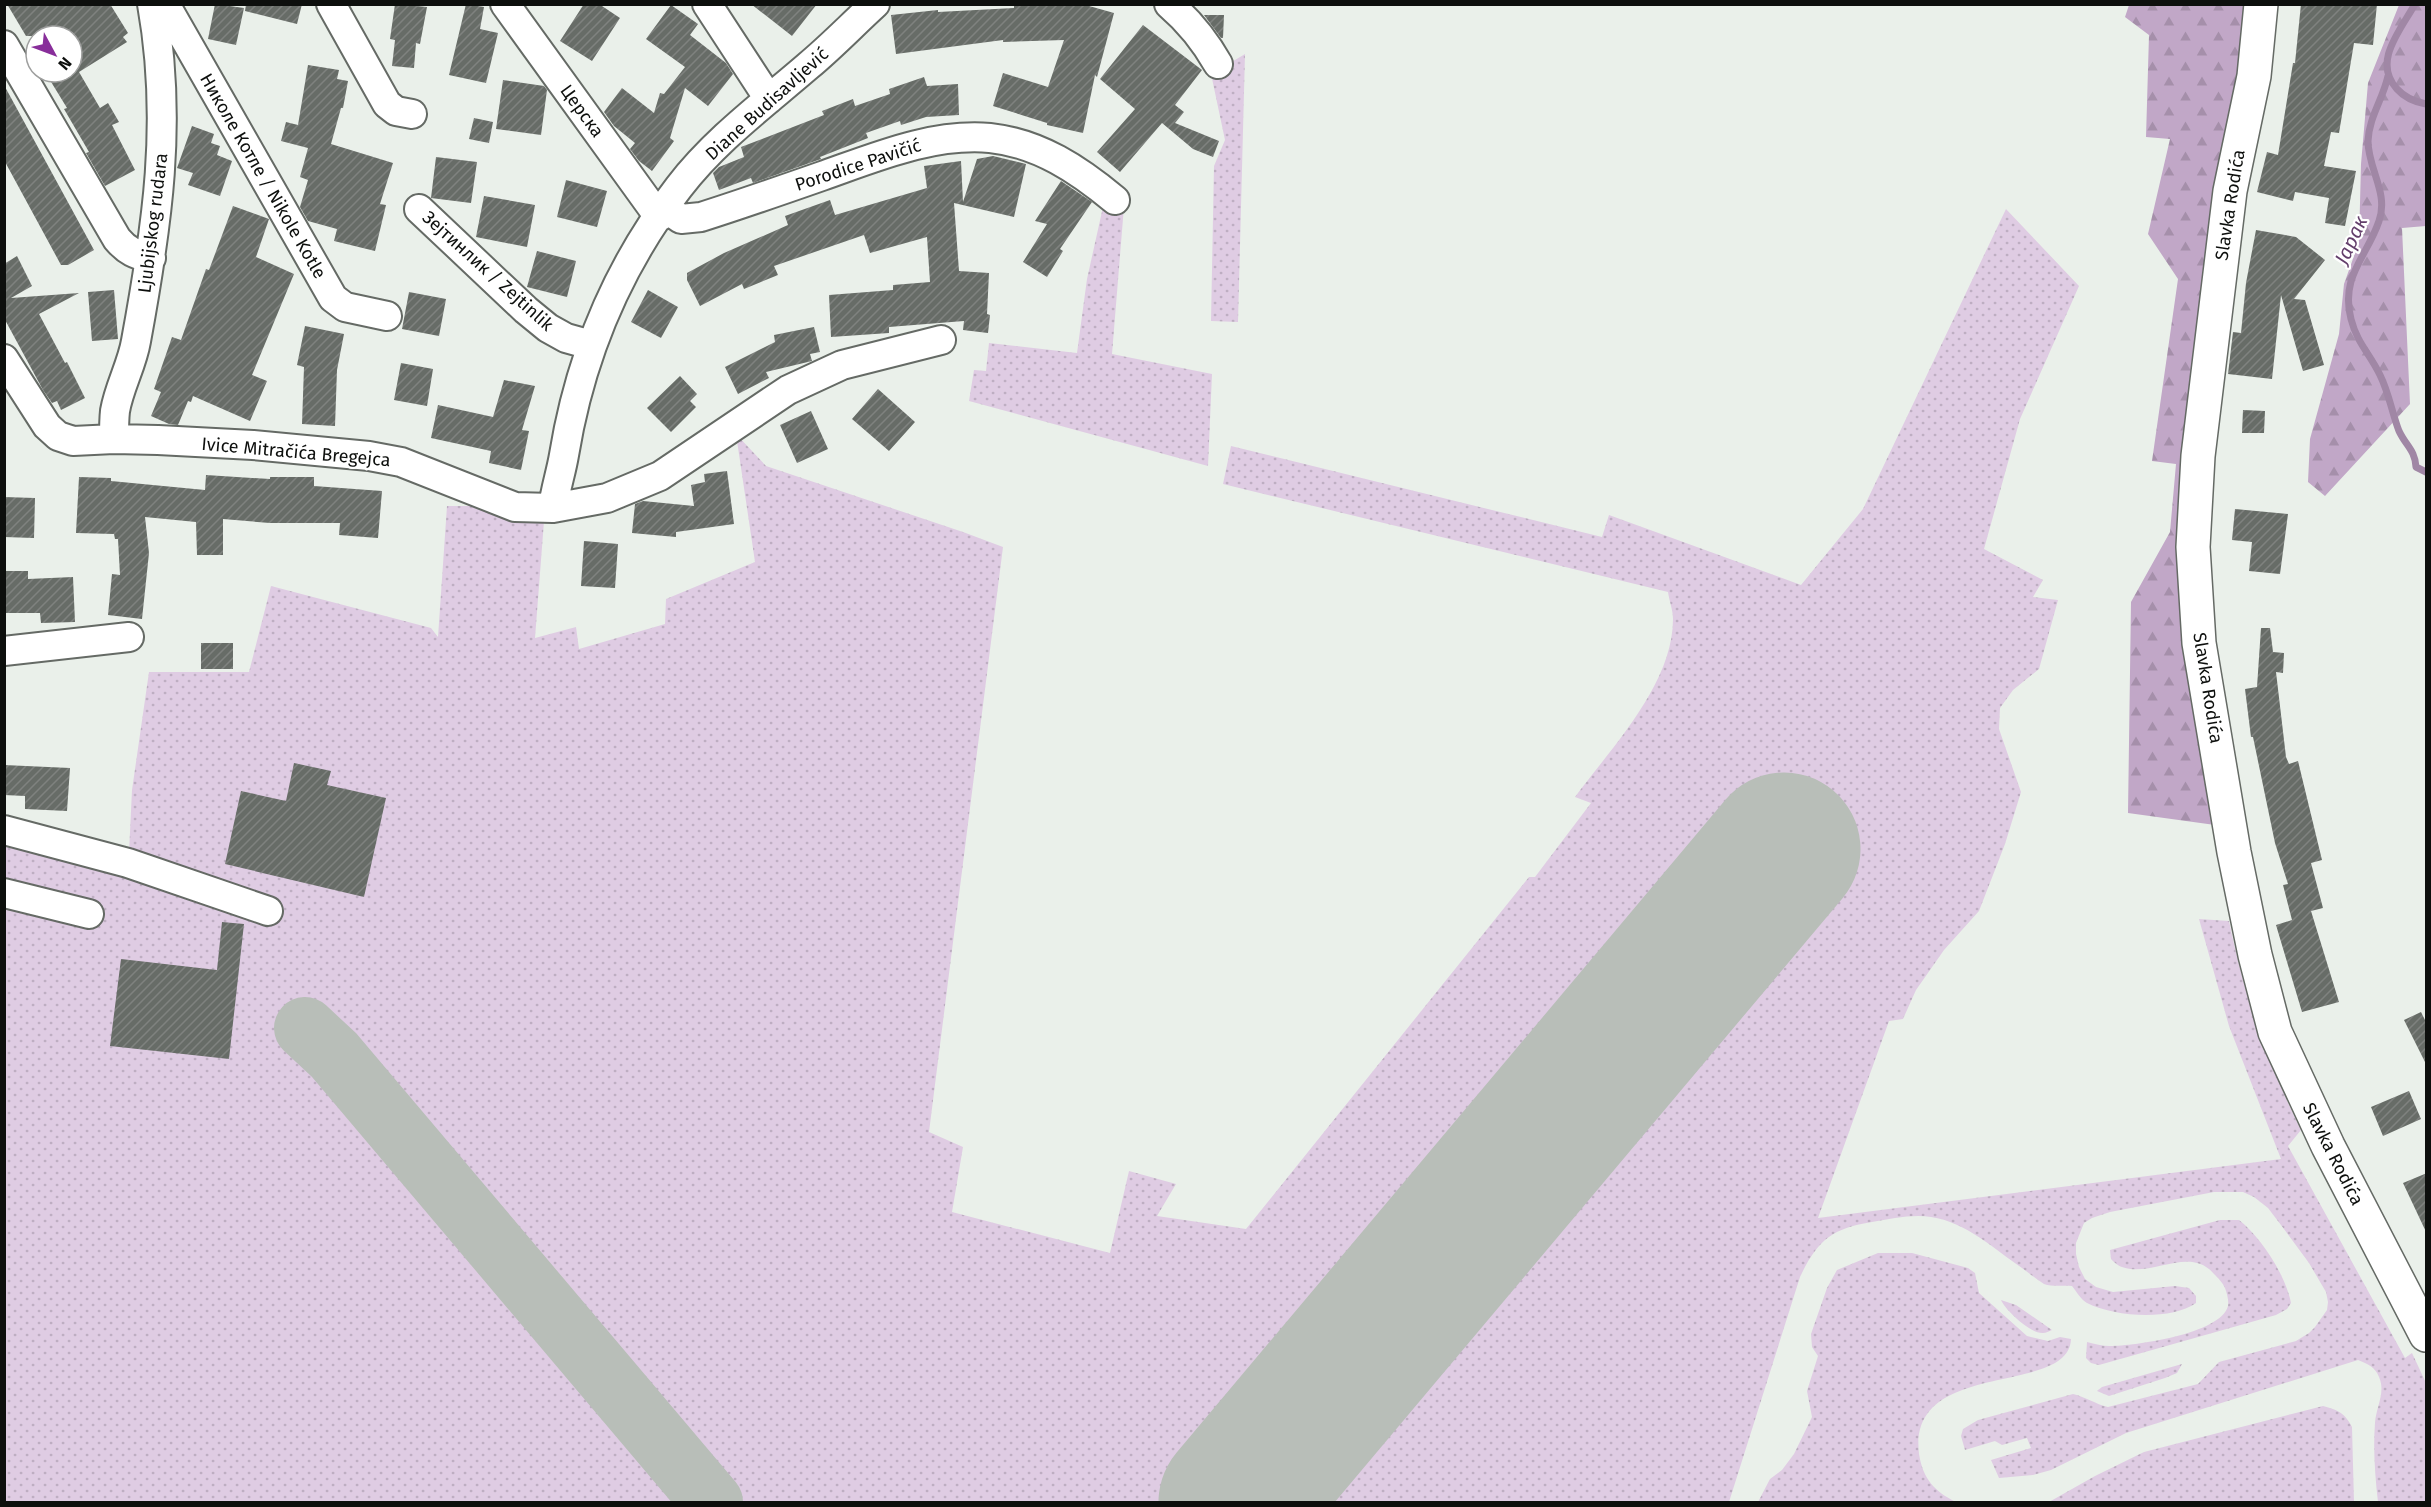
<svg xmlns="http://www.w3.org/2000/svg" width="2431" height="1507" viewBox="0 0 2431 1507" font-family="'Fira Sans',sans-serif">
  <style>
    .green { fill: url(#green-dots) }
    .forest { fill: url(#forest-firs) }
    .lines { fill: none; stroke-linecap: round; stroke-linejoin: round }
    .stream { stroke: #a087a5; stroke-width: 7 }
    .taxiway { stroke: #b8beb8; stroke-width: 62 }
    .runway { stroke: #b8beb8; stroke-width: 153 }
    .building { fill: url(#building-hatch) }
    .minor-casing { stroke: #656a65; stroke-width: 32 }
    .major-casing { stroke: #656a65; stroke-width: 36 }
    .minor { stroke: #fff; stroke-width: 28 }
    .major { stroke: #fff; stroke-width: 33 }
    .labels { text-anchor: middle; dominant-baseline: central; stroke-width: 4.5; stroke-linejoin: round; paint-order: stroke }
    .street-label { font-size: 18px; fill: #0d0f0d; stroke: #fff }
    .water-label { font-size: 20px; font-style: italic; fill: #633f6b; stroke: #fff }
  </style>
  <defs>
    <pattern id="green-dots" width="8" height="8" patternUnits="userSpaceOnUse" patternTransform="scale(1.5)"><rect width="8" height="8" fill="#dfcce3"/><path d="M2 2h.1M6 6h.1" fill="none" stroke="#beaec2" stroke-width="1.8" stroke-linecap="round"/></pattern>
    <pattern id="forest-firs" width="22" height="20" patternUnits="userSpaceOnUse" patternTransform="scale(1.5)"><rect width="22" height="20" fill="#c1a7c7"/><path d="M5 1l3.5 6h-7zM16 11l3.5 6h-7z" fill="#a58faa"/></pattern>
    <pattern id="building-hatch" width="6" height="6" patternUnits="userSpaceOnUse" patternTransform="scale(1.5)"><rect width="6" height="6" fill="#676c67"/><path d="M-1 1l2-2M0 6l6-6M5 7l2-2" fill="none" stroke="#7f827f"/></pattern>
  </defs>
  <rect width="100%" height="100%" fill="#eaf0ea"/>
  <path class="green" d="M1245 54 1238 322 1211 321 1214 166 1225 140 1210 69 1225 66Z
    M1125 194 1112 354 1212 374 1208 466 969 401 974 370 986 371 989 343 1077 353 1087 279 1103 207Z
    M2006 209 2079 286 2020 419 1984 549 2043 580 2033 597 2058 600 2039 669 2013 690 2000 708 1999 729 2021 792 2005 844 1979 911 1944 950 1916 990 1903 1019 1889 1021 1818 1218 2281 1159 2229 1026 2199 919 2229 921C2245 998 2266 1059 2301 1130L2288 1146 2405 1358 2412 1353 2426 1383V1502H2378C2375 1476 2373 1449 2375 1423 2376 1407 2386 1392 2379 1377 2375 1367 2368 1364 2358 1360L2126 1433 2051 1470 2033 1475 1999 1478 1991 1460 2031 1448 2027 1438 2002 1445 1995 1441 1965 1450 1961 1436 1963 1429 1978 1420 2073 1394C2086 1397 2095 1404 2108 1407L2198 1384 2219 1362 2296 1341 2309 1333 2315 1327 2327 1310 2328 1302 2326 1292 2309 1263 2284 1229 2268 1208 2254 1197 2243 1192H2214L2110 1212 2092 1218 2084 1223 2076 1243V1254L2079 1267 2085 1279 2096 1287 2113 1292 2175 1286 2189 1288 2196 1296V1303C2170 1321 2115 1317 2087 1303 2081 1300 2076 1291 2072 1286 2064 1285 2052 1287 2044 1284 2037 1280 2029 1273 2022 1268 1994 1249 1966 1222 1931 1217 1912 1214 1891 1219 1872 1222 1832 1228 1817 1241 1800 1277L1729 1502H5L4 840 129 853 132 790 149 672H249L271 586 431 628 438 637 447 506H471L506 519 525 517 545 508 535 638 576 627 579 649 665 624 666 599 755 562 736 434 766 466 963 532 1003 547 929 1132 963 1147 952 1212 1110 1253 1129 1171 1176 1184 1157 1216 1246 1229 1529 877H1535L1591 803 1575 797C1612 747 1673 684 1673 619 1673 610 1669 600 1668 592L1223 484 1231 446 1602 537 1609 515 1801 585 1863 509Z
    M2220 1220H2239C2261 1237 2286 1276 2291 1303L2287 1309 2276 1315 2099 1365 2091 1363 2086 1358 2087 1342C2095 1344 2102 1346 2110 1346 2134 1346 2221 1334 2228 1306 2229 1301 2227 1293 2225 1288 2223 1283 2218 1278 2214 1274 2190 1245 2151 1278 2122 1267 2118 1266 2114 1262 2111 1259L2110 1250Z
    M1878 1253H1912L1968 1268 1975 1273 1979 1293 2027 1336 2048 1341 2060 1337 2071 1339C2069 1397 1907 1357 1919 1454 1923 1479 1934 1491 1956 1502H1758L1770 1479 1782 1470 1794 1454 1812 1417 1807 1391 1818 1356 1812 1347 1811 1334 1827 1288 1837 1270Z
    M2001 1300 2016 1305 2052 1330C2049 1331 2046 1333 2043 1333 2031 1334 2005 1310 2001 1300Z
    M2182 1364 2177 1373 2165 1378 2109 1396 2097 1391 2102 1387Z
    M2323 1406C2338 1410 2345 1413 2352 1427L2354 1502H2049L2095 1476 2144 1452Z"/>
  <path class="forest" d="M2129 5H2249L2199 313 2215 825 2128 813 2131 602 2170 532 2176 464 2152 461 2178 279 2148 234 2170 139 2146 137 2149 35 2125 17Z
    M2399 5H2426V226L2402 228 2410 404 2325 496 2308 482 2310 439 2339 334 2344 284 2359 242 2361 164 2368 83Z"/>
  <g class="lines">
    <path class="stream" d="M2415 4C2400 31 2372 62 2397 89 2405 98 2415 102 2426 104
      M2388 76C2383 99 2369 117 2368 141 2368 169 2389 193 2379 221 2367 257 2340 276 2351 319 2357 343 2370 354 2380 375 2389 393 2392 413 2399 431 2406 446 2415 450 2416 467L2426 472"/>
    <path class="taxiway" d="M305 1028 334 1055 712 1502"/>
    <path class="runway" d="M1235 1502 1784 849"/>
  </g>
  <path class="building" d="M7 4H110L128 33 123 37 127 42 79 72 100 108 108 103 119 122 112 125 135 170 105 186 86 153 89 152 64 109 67 108 45 72H72V36H26Z
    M215 4 244 8 236 45 208 39Z
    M246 4H302L297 24 245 11Z
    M395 4 427 7 420 44 416 43 414 68 392 66 395 40 390 39Z
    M466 4 484 7 480 29 498 33 486 83 449 75Z
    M584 4H599L620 18 592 61 560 41Z
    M751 4H817L792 36Z
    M1014 4H1082L1114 13 1097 77 1095 75 1083 133 1047 125V123L993 106 1003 73 1048 87 1064 40 1003 42V40L896 54 891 15 938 10V12L1014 8Z
    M2301 4H2377L2373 45 2354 43 2339 133 2331 132 2324 166 2356 171 2345 226 2325 223 2329 198 2295 192 2293 201 2257 192 2267 152 2278 155 2293 63H2295Z
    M671 5 698 24 690 35 726 63 733 74 708 106 685 88 670 138 674 141 652 171 639 161 630 149 635 143 614 126 604 112 622 88 654 113 660 93 664 94 685 67 646 39Z
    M1204 15H1224L1223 38H1221Z
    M1143 25 1202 70 1175 105 1184 112 1175 123 1219 141 1213 157 1193 149 1162 123 1120 172 1097 152 1135 109 1100 79Z
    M308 65 339 70 337 79 348 81 343 108H341L331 144 393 163 380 204 386 205 375 251 334 241 337 229 308 221 300 207 308 180 300 177 308 148 281 141 286 122 298 125Z
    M924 77 927 86 958 84 959 115 926 117 901 125 900 121 866 133 868 138 820 157 821 159 753 183 751 178 719 190 713 173 719 167 744 157 741 147 824 115 822 111 853 99 855 106 890 94 889 89Z
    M503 80 544 86 547 90 541 135 496 129Z
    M4 85 94 250 68 265H61L4 160Z
    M474 118 493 122 489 143 469 139Z
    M192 126 214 134 211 143 220 146 217 155 232 161 220 196 188 185 193 173 177 168Z
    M993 156 1026 164 1014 217 954 203 959 271 989 273 987 314 990 315 988 333 963 330 964 321 889 327V333L831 337 829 295 893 290V285L930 282 927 237 870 253 864 235 774 266 778 275 744 289 742 284 700 306 687 280V273L724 253 788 225 785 216 830 200 835 215 927 188 924 166 961 161 963 202 977 159Z
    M436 157 477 162 471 203 431 198Z
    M566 180 607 191 597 227 557 217Z
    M1061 181 1092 202 1060 249 1063 251 1047 277 1023 262 1047 224 1035 221Z
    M484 196 535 205 527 247 476 237Z
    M233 206 269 219 256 257 294 274 252 375 267 381 250 421 193 396 191 402 188 401 178 425 169 424 151 416 161 392 154 389 172 337 181 340 206 269 209 270Z
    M2256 230 2296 237 2325 260 2294 299 2305 300 2324 365 2303 371 2281 295 2272 379 2228 374 2233 332 2241 333 2246 283Z
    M537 251 576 261 567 297 527 287Z
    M17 256 32 286 11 298 79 293 39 314 65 363 67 362 85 398 61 410 57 401 52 403 43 390 4 318V264Z
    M114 290 118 339 92 341 88 292Z
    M648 290 678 307 661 338 631 322Z
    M409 292 446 299 439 336 402 329Z
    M305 326 344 334 337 370 335 426 302 424 304 367 297 365Z
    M814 327 820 352 810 354 812 361 766 372 769 378 738 394 725 367 775 342 774 335Z
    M401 363 433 369 427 406 394 400Z
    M680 376 697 394 690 401 696 407 671 432 647 408Z
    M504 380 535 386 522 430 529 431 521 470 489 463 491 451 431 438 438 405 493 417Z
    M878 389 915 422 889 451 852 419Z
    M2243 410 2265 411 2264 433H2242Z
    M811 411 828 449 797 463 780 425Z
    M727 471 734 524 676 532V537L632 533 635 504 643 501 694 506 691 485 705 482 704 474Z
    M206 475 270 479V477H314V486L382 491 378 538 339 535 340 523H270L223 519V555H197L196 522 145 517 149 553 142 619 108 615 112 574 120 575 118 539H115L114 534 76 533 79 477 111 478V481L205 490Z
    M4 497 35 498 34 538 4 537Z
    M2235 509 2288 514 2280 574 2249 571 2252 542 2232 540Z
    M584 541 618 544 615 588 581 586Z
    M4 571H28V579L73 577 75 622 41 623 40 613H4Z
    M2261 628H2270L2273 652 2284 653 2283 673 2276 672 2286 757 2289 764 2298 761 2322 860 2311 863 2323 908 2311 911 2339 1002 2302 1012 2276 925 2292 920 2283 885 2288 884 2275 843 2253 737H2251L2245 689 2257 687Z
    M201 643H233V669H201Z
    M294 763 331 771 327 785 386 798 364 897 225 864 241 791 286 801Z
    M4 765 70 768 67 811 25 809V796L4 795Z
    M222 922 244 924 229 1059 110 1046 121 959 217 970Z
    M2421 1012 2427 1024V1066L2404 1020Z
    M2409 1091 2421 1119 2383 1136 2371 1107Z
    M2427 1173V1234L2403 1183Z"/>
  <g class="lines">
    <defs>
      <path id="minor" d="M165 4 333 298 345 307 387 316
        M331 4 387 104 396 111 412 114
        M505 4 659 217
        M707 4 769 99
        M1169 4C1190 22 1205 41 1218 64
        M4 45 117 239C127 251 136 255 151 258
        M665 208 681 219 701 217C742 204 782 190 822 176 876 157 932 133 990 138 1039 143 1079 170 1115 200
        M419 209 526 310 548 328 566 338 591 345
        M4 359 47 426 58 436 73 441 114 439 158 440 253 445 369 456 401 462 515 507 553 508 607 498 660 476 788 390 842 365 941 340
        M114 439C114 430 114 420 115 411 119 387 132 365 136 341 157 227 173 121 152 4
        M553 508C555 490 561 473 564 455 580 357 618 266 679 187 715 140 764 104 808 66 831 47 852 25 875 4
        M4 651 129 637
        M4 830 128 863 268 911
        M4 893 89 914"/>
      <path id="major" d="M2261 4 2254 76 2230 191 2198 456 2193 547 2199 643 2234 852 2255 955 2275 1032 2328 1146 2426 1335"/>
    </defs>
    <use href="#minor" class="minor-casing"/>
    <use href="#major" class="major-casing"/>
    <use href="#minor" class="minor"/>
    <use href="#major" class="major"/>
  </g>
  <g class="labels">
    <g class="street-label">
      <text transform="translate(767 104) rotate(-42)">Diane Budisavljević</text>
      <text transform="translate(582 111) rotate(54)">Церска</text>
      <text transform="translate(858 165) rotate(-18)">Porodice Pavičić</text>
      <text transform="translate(263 176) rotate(60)">Николе Котле / Nikole Kotle</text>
      <text transform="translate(2230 205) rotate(-81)">Slavka Rodića</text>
      <text transform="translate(153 223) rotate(-83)">Ljubijskog rudara</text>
      <text transform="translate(488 271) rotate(42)">Зејтинлик / Zejtinlik</text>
      <text transform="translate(296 452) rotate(5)">Ivice Mitračića Bregejca</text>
      <text transform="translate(2208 688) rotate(81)">Slavka Rodića</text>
      <text transform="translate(2333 1154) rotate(63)">Slavka Rodića</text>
    </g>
    <g class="water-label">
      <text transform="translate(2351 240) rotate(-65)">Јарак</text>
    </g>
  </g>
  <rect width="2431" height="1507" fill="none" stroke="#0d0f0d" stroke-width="12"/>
  <g transform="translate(54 54) rotate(131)"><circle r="28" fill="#ffffff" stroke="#9e9f9e" stroke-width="1.5"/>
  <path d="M0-4.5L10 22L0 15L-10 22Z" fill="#882e9a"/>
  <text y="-9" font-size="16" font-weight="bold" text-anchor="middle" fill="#0d0f0d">N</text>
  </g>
</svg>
